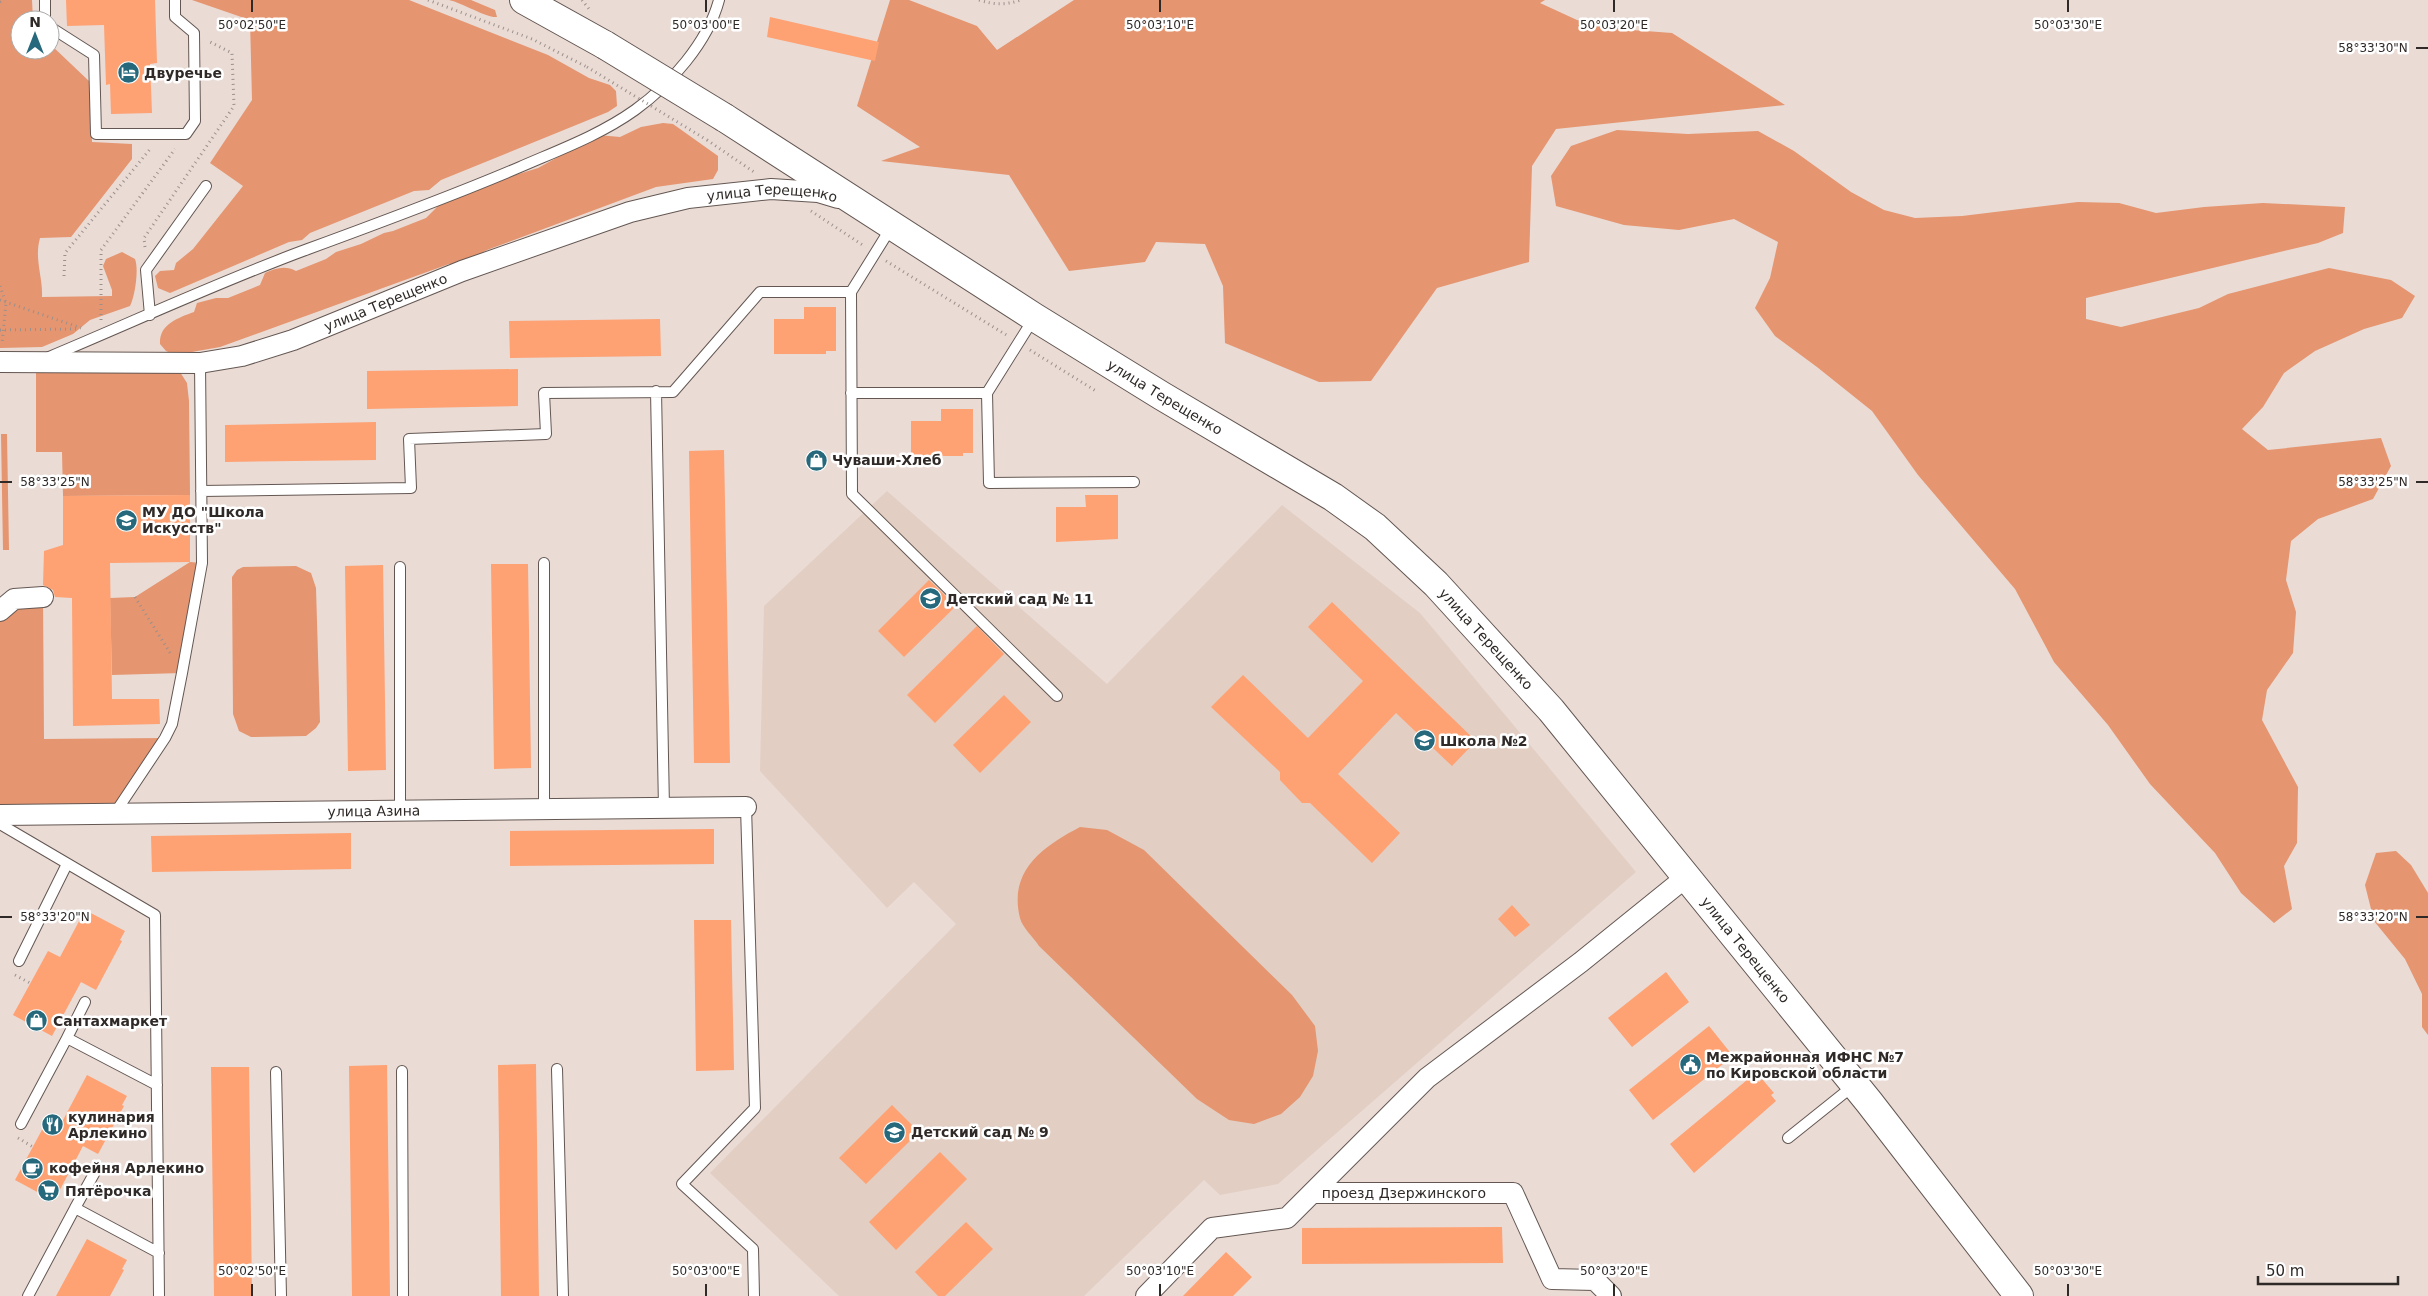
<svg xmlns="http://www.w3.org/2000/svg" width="2428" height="1296" viewBox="0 0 2428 1296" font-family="'DejaVu Sans',sans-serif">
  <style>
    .built { fill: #e2cec3 }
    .green { fill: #e5956f }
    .building { fill: #fea173 }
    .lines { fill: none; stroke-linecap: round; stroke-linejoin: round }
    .lane-casing { stroke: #645752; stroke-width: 12 }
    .street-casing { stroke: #645752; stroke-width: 22 }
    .secondary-casing { stroke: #645752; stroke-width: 30 }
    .path { stroke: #9b908c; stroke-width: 3; stroke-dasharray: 1 4; stroke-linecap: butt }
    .lane { stroke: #fff; stroke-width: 10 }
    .street { stroke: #fff; stroke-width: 20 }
    .secondary { stroke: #fff; stroke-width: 28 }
    .secondary-bridge-casing { stroke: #645752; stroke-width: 30; stroke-linecap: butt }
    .path-bridge { stroke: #9b908c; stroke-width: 3; stroke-dasharray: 1 4; stroke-linecap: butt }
    .secondary-bridge { stroke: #fff; stroke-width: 28 }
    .ticks { fill: none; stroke: #2f2a28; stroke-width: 2 }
    .labels { text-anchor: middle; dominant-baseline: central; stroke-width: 5; stroke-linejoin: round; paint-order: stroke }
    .poi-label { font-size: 14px; font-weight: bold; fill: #2f2a28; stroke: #fff; text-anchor: start }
    .street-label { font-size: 14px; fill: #2f2a28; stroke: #fff }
    .ticks-label { font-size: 12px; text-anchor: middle; fill: #2f2a28; stroke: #fff; stroke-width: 5; stroke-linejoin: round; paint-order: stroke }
  </style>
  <rect width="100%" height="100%" fill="#eadbd5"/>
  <path class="built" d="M887 491 1107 684 1282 505 1420 613 1636 872 1278 1184 1220 1195 1204 1180 1084 1296H839L710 1173 956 924 914 882 887 908 760 771 764 606Z"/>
  <path class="green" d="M0 0H32L33 20H20V50H50V44L90 82 92 142 132 144V159L71 237 40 238C34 259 43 277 42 297L112 296V290L103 266 106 259 122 252 135 259C139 269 135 296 130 306L90 320 73 334 42 347 0 348Z
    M192 0H409L548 55 589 78 610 85 616 91 617 106 608 112 441 180 429 190 414 191 310 233 302 240 289 242 170 293 158 288 155 276 160 271 174 270 176 263 193 249 243 186 210 163 252 100 250 20Z
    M449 0H471L495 10 497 17C486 18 463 3 449 0Z
    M890 0H909L977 26 997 50 1074 0H1545L1540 3 1577 20 1632 30 1672 33 1785 105 1556 129 1532 166 1529 262 1437 288 1371 381 1319 382 1225 343 1223 286 1205 244 1156 242 1145 262 1069 271 1009 175 881 161 920 147 857 106Z
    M663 123 673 124 718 156V170L713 179 656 187 487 250 462 264H449L220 347 175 355 166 351 160 344C159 324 178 318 194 312L197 303 216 298H228L260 285 265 273C275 268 286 265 296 271L326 259 336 252 361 244 384 233 393 231 426 218 438 206 509 177 538 168 598 135 620 137 641 127Z
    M1617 130 1688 134 1758 131 1794 151 1851 192 1884 210 1915 218 1962 216 2078 202 2119 203 2156 213 2204 207 2263 203 2345 207 2343 233 2318 243 2086 298V319L2121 327 2199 308 2228 294 2329 268 2391 280 2415 296 2402 318 2364 329 2315 351 2284 373 2263 407 2242 429 2268 450 2381 438 2391 466 2373 499 2318 519 2291 541 2286 580 2296 612 2293 653 2267 690 2262 720 2298 787 2297 843 2284 866 2292 909 2274 923 2241 893 2215 853 2150 784 2108 725 2054 662 2015 589 1918 475 1872 411 1817 367 1775 336 1755 308 1770 278 1778 242 1734 219 1679 230 1624 225 1556 206 1551 176 1571 146Z
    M36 362 180 372 187 383 189 401 190 495 63 496 62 452H36Z
    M1 434H7L9 550H3Z
    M190 562 202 563 182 673 112 675 110 598 135 597Z
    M296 566 311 573 316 588 320 722 316 728 306 736 251 737 239 731 233 714 232 577 237 570 243 567Z
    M43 597 44 739 165 738 115 813 0 815V611Z
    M1080 827 1107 830 1144 850 1292 995 1315 1026 1318 1051 1313 1076 1300 1097 1281 1114 1254 1124 1229 1120 1197 1099 1039 946C1034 938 1022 927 1020 918 1008 870 1044 846 1080 827Z
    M2396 851 2411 865 2428 893V1035L2422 1027V994L2405 959 2374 921 2365 885 2376 853Z"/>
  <path class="building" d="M66 0H155L157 63 150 64 152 113 111 114 110 84 106 85 104 25 67 26Z
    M770 17 879 42 875 61 767 37Z
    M804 307H836V351H826V354H774V319H804Z
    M660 319 661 356 510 358 509 321Z
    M518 369V406L367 409V371Z
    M941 409H973V453H963V456H911V421H941Z
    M376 422V460L225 462V425Z
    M724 450 730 763H694L689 451Z
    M190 495V562L110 563 112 699H159L160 724 73 726 72 598 55 597 53 590 43 585 44 551 63 545V496Z
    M1085 495H1118V539L1056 542V507H1086Z
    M491 564H528L531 768 494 769Z
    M383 565 386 770 348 771 345 566Z
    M929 580 956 606 904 657 878 631Z
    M1332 602 1476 741 1452 766 1396 713 1338 774 1400 833 1372 863 1310 803H1302L1280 780V772L1211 707 1243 675 1308 738 1363 681 1308 627Z
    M977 626 1004 654 935 723 907 695Z
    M1004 695 1031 722 980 773 953 745Z
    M714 829V864L510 866V831Z
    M351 833V869L152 872 151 836Z
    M1512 905 1530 925 1515 937 1498 919Z
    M85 910 125 931 120 940 122 941 96 990 81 982 52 1036 13 1015 48 951 60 957Z
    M694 920H731L734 1070 696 1071Z
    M1666 972 1689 1002 1632 1047 1608 1018Z
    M1709 1026 1733 1056 1653 1120 1629 1090Z
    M536 1064 539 1296H501L498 1065Z
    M387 1065 390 1296H352L349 1066Z
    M211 1067H249L252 1296H214Z
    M87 1075 127 1096 122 1105 124 1106 98 1154 83 1146 54 1201 15 1180 50 1115 62 1122Z
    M1753 1075 1759 1082 1762 1079 1774 1093 1771 1095 1776 1101 1694 1173 1670 1144Z
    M892 1105 919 1132 866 1184 839 1158Z
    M940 1152 967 1179 896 1250 869 1222Z
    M966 1222 993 1249 945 1296H938L915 1272Z
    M1502 1227 1503 1263 1302 1264V1228Z
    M87 1239 127 1260 122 1269 124 1270 110 1296H56Z
    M1226 1252 1252 1277 1233 1296H1183Z"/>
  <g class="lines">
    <defs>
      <path id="lane" d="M45 0V20
        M50 27 94 55 96 134H186L195 121 194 33 175 17V0
        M892 226 851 292 852 494 1057 696
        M150 315 146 270 206 186
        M49 357C135 321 221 281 308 249 379 223 450 197 520 167 559 150 600 135 635 110 670 85 708 42 719 0
        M656 391 664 808
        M851 393H987L1034 318
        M987 393 989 483 1134 482
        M201 491 411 488 409 439 546 434 544 393 673 392 760 292H851
        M544 563V809
        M400 567V811
        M746 807 755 1108 682 1184 753 1249 754 1296
        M115 813 165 738 172 724 182 673 202 563 200 363
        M0 824 155 915 159 1296
        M19 961 67 864
        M67 1038 85 1002
        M557 1069 563 1296
        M402 1071 403 1296
        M276 1072 281 1296
        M21 1124 67 1038 157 1085
        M1788 1138 1853 1086
        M75 1208 95 1172
        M28 1296 75 1208 159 1253"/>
      <g id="street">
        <path id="s1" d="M0 362 200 363 242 356 293 340 462 271 630 212 688 198 771 189 818 192 838 198"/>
        <path d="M0 611 14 599 43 597"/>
        <path id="s2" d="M0 815 746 807"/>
        <path id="s3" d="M1313 1193H1513L1552 1279 1595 1280 1611 1296"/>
        <path d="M1146 1296 1212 1228 1287 1218 1427 1078 1581 962 1685 878"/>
      </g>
      <g id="secondary">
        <path d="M524 0 605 45"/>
        <path id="s4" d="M725 118 1034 317 1162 396 1333 497 1375 527 1436 584 1551 710 1869 1102 2019 1296"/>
      </g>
    </defs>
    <use href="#lane" class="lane-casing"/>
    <use href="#street" class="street-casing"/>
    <use href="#secondary" class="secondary-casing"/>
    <path class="path" d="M428 0 532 39 587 67
      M582 0 589 9
      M979 0C994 5 1006 5 1021 0
      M0 2 4 0
      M707 140 754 172
      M811 211 864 246
      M145 247 144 238 234 106 232 53 208 41
      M886 261 1008 336
      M64 276 65 253 151 148
      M0 286 6 303 2 344
      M0 300 81 328
      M101 320V250L175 149
      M0 330 77 329
      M1030 350 1096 391
      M135 597 172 656
      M15 975 30 983
      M18 1138 33 1147"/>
    <use href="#lane" class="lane"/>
    <use href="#street" class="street"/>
    <use href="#secondary" class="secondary"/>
    <defs>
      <path id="secondary-bridge" d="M605 45 725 118"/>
    </defs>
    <use href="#secondary-bridge" class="secondary-bridge-casing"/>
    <path class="path-bridge" d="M587 67 707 140"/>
    <use href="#secondary-bridge" class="secondary-bridge"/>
  </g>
  <path class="ticks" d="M252 0V12M706 0V12M1160 0V12M1614 0V12M2068 0V12M2416 48H2428M0 482H12M2416 482H2428M0 917H12M2416 917H2428M252 1284V1296M706 1284V1296M1160 1284V1296M1614 1284V1296M2068 1284V1296"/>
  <defs>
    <symbol id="hotel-disc" viewBox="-11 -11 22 22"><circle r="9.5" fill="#27697c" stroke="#fff"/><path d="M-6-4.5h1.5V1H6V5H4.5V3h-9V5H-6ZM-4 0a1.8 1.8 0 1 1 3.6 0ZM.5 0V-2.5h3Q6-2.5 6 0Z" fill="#fff"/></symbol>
    <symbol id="shop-disc" viewBox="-11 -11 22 22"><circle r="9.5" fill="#27697c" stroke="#fff"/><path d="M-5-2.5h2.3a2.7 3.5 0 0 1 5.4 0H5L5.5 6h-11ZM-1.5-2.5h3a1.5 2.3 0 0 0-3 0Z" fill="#fff"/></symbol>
    <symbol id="school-disc" viewBox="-11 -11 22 22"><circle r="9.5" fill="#27697c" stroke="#fff"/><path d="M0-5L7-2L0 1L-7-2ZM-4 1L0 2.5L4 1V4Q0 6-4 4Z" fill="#fff"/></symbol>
    <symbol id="civic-disc" viewBox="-11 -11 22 22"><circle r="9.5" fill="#27697c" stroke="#fff"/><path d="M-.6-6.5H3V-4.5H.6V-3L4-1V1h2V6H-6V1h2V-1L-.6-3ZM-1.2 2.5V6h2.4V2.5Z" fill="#fff"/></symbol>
    <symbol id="restaurant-disc" viewBox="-11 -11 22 22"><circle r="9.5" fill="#27697c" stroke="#fff"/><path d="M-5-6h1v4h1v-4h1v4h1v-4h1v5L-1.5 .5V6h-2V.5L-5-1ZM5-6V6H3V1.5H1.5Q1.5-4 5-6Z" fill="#fff"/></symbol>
    <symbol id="cafe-disc" viewBox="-11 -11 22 22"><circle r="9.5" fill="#27697c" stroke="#fff"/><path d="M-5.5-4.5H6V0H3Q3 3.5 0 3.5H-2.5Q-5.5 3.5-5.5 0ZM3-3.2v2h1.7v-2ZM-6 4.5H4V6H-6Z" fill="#fff"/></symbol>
    <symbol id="supermarket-disc" viewBox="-11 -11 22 22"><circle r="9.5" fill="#27697c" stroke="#fff"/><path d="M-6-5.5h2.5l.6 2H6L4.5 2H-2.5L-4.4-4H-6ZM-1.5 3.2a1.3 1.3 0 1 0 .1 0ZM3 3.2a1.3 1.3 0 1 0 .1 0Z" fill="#fff"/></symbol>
  </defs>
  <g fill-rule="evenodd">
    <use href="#hotel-disc" x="116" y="60" width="25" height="25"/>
    <use href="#shop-disc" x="804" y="448" width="25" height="25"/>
    <use href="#school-disc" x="114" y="508" width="25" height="25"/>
    <use href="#school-disc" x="918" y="586" width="25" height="25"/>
    <use href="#school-disc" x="1412" y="728" width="25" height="25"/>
    <use href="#shop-disc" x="24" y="1008" width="25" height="25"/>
    <use href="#civic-disc" x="1678" y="1052" width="25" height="25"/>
    <use href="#restaurant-disc" x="40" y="1112" width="25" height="25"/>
    <use href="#school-disc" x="882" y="1120" width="25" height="25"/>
    <use href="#cafe-disc" x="20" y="1156" width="25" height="25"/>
    <use href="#supermarket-disc" x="36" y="1178" width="25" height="25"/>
  </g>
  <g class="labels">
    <g class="poi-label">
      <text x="144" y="73">Двуречье</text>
      <text x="832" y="460">Чуваши-Хлеб</text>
      <text x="142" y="512">МУ ДО "Школа<tspan x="142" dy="16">Искусств"</tspan></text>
      <text x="946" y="599">Детский сад № 11</text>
      <text x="1440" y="741">Школа №2</text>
      <text x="53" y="1021">Сантахмаркет</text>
      <text x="1706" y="1057">Межрайонная ИФНС №7<tspan x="1706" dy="16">по Кировской области</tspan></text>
      <text x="68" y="1117">кулинария<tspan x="68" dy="16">Арлекино</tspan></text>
      <text x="911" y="1132">Детский сад № 9</text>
      <text x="49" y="1168">кофейня Арлекино</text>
      <text x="65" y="1191">Пятёрочка</text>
    </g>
    <g class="street-label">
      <text stroke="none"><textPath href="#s1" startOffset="801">улица Терещенко</textPath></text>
      <text stroke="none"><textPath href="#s1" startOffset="396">улица Терещенко</textPath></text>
      <text stroke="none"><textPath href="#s4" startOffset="521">улица Терещенко</textPath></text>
      <text stroke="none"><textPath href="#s4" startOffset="926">улица Терещенко</textPath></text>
      <text stroke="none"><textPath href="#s2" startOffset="374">улица Азина</textPath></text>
      <text stroke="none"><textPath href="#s4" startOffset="1331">улица Терещенко</textPath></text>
      <text stroke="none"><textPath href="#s3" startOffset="91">проезд Дзержинского</textPath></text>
    </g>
  </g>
  <g class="ticks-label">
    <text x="252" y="29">50°02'50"E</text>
    <text x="706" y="29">50°03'00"E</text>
    <text x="1160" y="29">50°03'10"E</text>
    <text x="1614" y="29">50°03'20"E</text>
    <text x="2068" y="29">50°03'30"E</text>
    <text x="2373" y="52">58°33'30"N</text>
    <text x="55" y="486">58°33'25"N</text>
    <text x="2373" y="486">58°33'25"N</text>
    <text x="55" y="921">58°33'20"N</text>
    <text x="2373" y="921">58°33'20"N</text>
    <text x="252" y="1275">50°02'50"E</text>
    <text x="706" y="1275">50°03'00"E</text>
    <text x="1160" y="1275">50°03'10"E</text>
    <text x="1614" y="1275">50°03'20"E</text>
    <text x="2068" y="1275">50°03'30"E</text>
  </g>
  <g transform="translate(35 35)"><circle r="24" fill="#ffffff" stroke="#acaaa9"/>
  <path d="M0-4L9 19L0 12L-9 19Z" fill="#27697c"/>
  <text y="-8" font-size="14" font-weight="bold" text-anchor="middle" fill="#2f2a28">N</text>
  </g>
  <path d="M2258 1276v8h140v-8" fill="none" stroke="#2f2a28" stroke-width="2.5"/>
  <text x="2266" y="1276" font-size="15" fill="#2f2a28" stroke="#ffffff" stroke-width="4" paint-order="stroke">50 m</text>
</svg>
